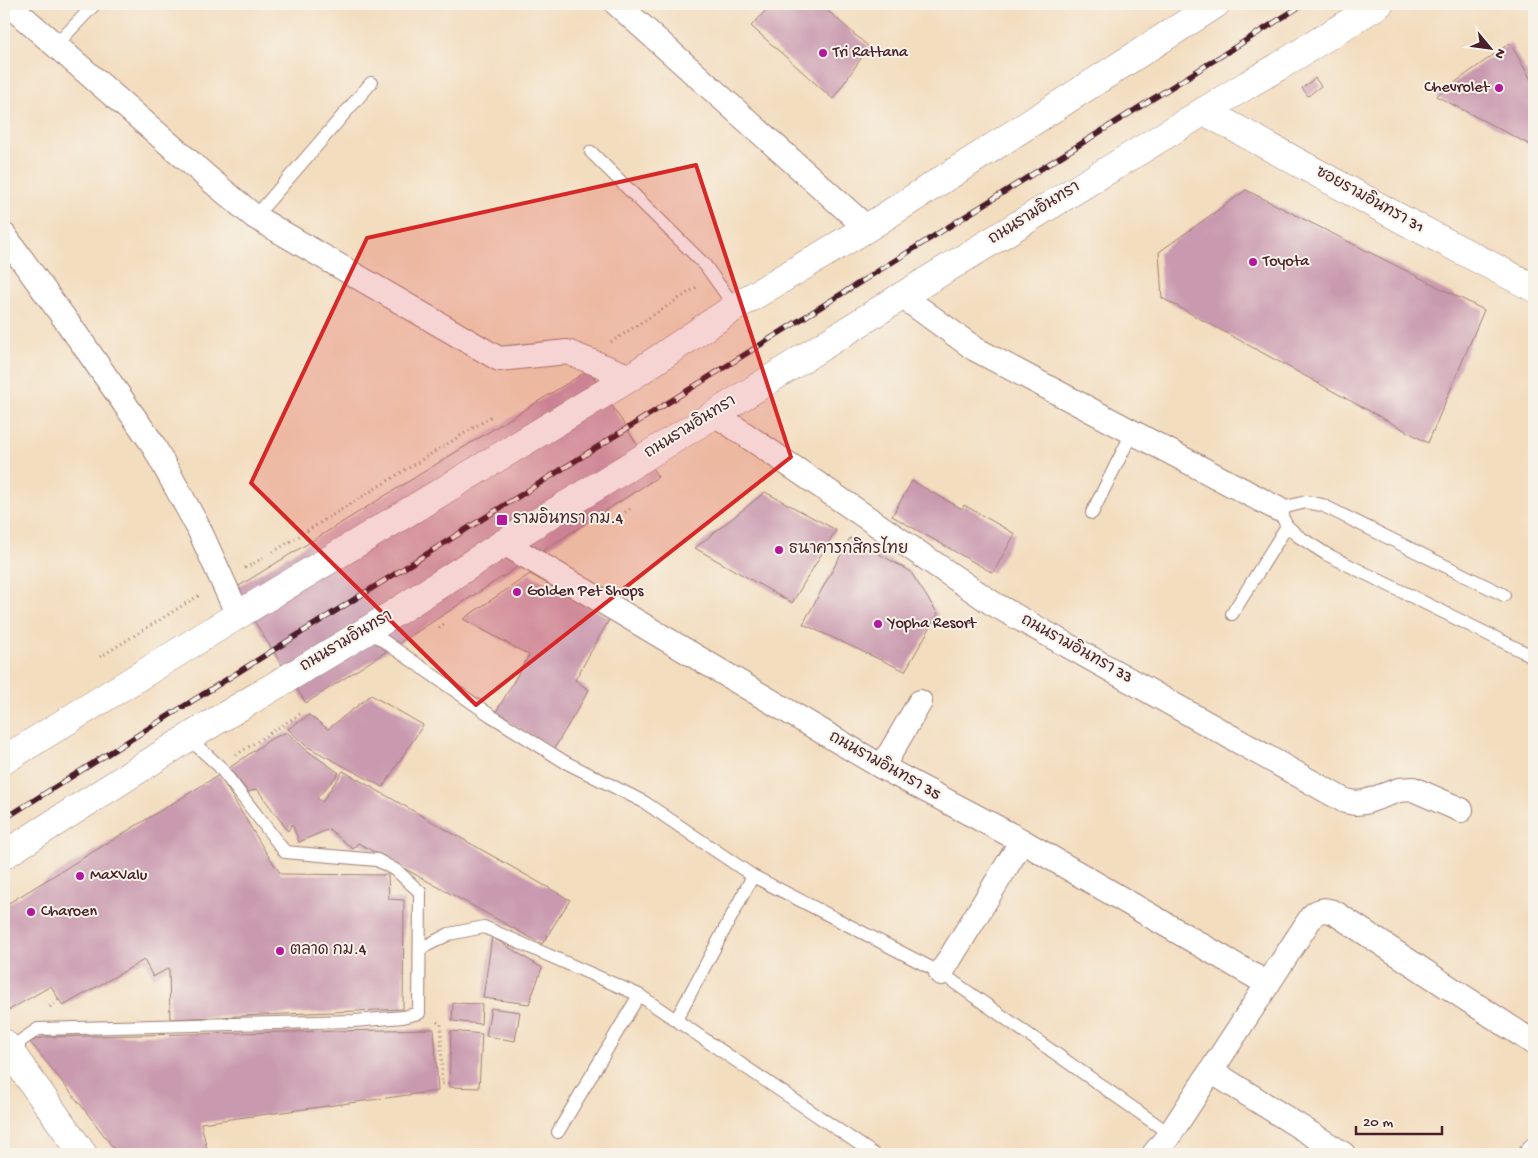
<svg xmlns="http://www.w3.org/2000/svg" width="1538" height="1158" viewBox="0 0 1538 1158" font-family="'Gochi Hand','Playpen Sans Thai',sans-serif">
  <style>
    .building { fill: #c999af }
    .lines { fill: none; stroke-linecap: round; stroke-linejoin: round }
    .lane-casing { stroke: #9e7e75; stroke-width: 14 }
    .street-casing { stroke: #9e7e75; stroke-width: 26 }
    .secondary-casing { stroke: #9e7e75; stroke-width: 29 }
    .primary-casing { stroke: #9e7e75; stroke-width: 29 }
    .path { stroke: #9e7e75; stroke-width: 3; stroke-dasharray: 1 4; stroke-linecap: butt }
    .lane { stroke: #fff; stroke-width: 12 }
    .street { stroke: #fff; stroke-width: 24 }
    .secondary { stroke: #fff; stroke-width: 28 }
    .primary { stroke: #fff; stroke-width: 28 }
    .rail-casing { stroke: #4a1f2b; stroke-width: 5.5 }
    .rail { stroke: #f7f3e8; stroke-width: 4; stroke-dasharray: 11; stroke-linecap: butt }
    .marked { fill: #d62828; fill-opacity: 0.2; stroke: #d62828; stroke-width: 4; stroke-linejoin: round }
    .poi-dot { fill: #b5179e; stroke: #f7f3e8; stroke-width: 2 }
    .labels { text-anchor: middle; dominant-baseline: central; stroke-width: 4; stroke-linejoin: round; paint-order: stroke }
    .poi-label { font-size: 16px; fill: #4a1f2b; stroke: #f7f3e8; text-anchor: start }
    .street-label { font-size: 16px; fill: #4a1f2b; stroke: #f7f3e8 }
  </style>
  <rect width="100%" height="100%" fill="#f7f3e8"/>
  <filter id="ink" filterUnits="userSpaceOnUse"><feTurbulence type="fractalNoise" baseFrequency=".02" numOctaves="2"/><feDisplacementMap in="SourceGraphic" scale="10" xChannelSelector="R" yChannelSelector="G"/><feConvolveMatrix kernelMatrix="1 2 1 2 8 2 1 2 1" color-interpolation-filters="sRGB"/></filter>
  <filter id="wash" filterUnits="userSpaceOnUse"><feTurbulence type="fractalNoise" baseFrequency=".0096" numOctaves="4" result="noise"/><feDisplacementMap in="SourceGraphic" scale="20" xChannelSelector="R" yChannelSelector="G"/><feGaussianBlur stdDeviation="1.12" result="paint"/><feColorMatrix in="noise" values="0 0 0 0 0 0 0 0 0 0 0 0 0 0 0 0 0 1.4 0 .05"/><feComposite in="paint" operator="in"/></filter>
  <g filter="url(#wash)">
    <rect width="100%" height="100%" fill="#f3ddbf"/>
    <g id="blocks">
      <path class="building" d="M772 4H820L869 47 833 99 751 26Z
        M1510 43 1534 85V147L1436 96Z
        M1315 78 1321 86 1308 96 1302 88Z
        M1246 190 1484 310 1428 443 1162 298 1159 252Z
        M589 370 658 477 306 703 234 589Z
        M912 481 962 509 964 505 1015 534 993 573 892 516Z
        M765 492 836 530 792 603 695 548Z
        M850 538 910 571 938 614 905 671 803 624Z
        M530 574 610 618 575 680 589 690 554 749 495 714 529 655 463 619Z
        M371 695 423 725 383 787 306 746 288 729 309 715 328 729Z
        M287 732 305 749 339 773 317 798 322 802 343 771 570 900 542 944 358 843 353 849 329 829 299 842 292 824 288 831 257 789 248 792 229 768 271 739Z
        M219 775 267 854 281 874 388 875 389 899 404 900 403 1009 170 1019 169 968 153 977 144 960 63 1006 51 986 9 1010 4 1001V906Z
        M492 937 542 968 529 1004 483 998Z
        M453 1003 482 1004 481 1024 452 1021Z
        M491 1008 520 1012 515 1041 486 1036Z
        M434 1029 438 1091 201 1123 208 1154H118L81 1105 30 1042 43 1037Z
        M451 1031 482 1034 479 1088 449 1087Z"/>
    </g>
  </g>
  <g filter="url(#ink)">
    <use href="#blocks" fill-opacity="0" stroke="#9e7e75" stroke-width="1"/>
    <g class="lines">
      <defs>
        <path id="lane" d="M55 46 95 4
          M591 152 705 265 735 307
          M255 217 371 83
          M1092 513 1133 431
          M1504 595 1322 505 1306 502 1278 509 1287 526 1298 536 1326 554 1534 657
          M1232 614 1287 526
          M368 630 490 715 565 762 644 802 753 876 941 973 1170 1134
          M420 949 449 934 484 927 639 995 874 1154
          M676 1020 753 876
          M19 1057V1042L38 1029 354 1021 403 1017 419 1013 420 892 397 871 377 860 285 852 219 766 197 746 191 736
          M558 1132 639 995"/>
        <path id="street" d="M8 4 214 183 255 217 499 359 567 352 631 377
          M617 4 867 228
          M4 235 83 344 152 443 198 527 238 615
          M902 296 975 349 1278 509
          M715 414 992 603 1345 801 1355 803 1365 802 1399 790 1413 789 1461 810
          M504 543 882 767 1022 841 1268 984
          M882 767 920 702
          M941 973 1022 841
          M1211 1071 1343 1154
          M1154 1154 1170 1134 1312 916C1320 909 1325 909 1335 913L1534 1043
          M1531 1154 1534 1150"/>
        <path id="secondary" d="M1204 111 1405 221 1534 288
          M4 1043 83 1154"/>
        <path id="primary" d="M4 760 238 615 631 377 735 307 867 228 1216 4
          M4 855 191 736 368 630 504 543 715 414 902 296 1247 85 1278 67 1379 4"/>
      </defs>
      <use href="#lane" class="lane-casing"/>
      <use href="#street" class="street-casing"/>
      <use href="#secondary" class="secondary-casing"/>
      <use href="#primary" class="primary-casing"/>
      <path class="path" d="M611 342 697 287
        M621 515 633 507
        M273 552 494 415
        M245 568 265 557
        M439 628 444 624
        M100 657 201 594
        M236 755 303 712
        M50 1007 59 999
        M437 1022 441 1024 442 1084 449 1083"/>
      <use href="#lane" class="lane"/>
      <use href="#street" class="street"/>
      <use href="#secondary" class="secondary"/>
      <use href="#primary" class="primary"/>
      <defs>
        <path id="rail" d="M4 819 1304 4"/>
      </defs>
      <use href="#rail" class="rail-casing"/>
      <use href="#rail" class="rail"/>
    </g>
  </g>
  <path class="marked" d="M696 165 791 457 476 705 251 483 367 238Z"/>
  <g class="poi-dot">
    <circle cx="823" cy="53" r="5"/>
    <circle cx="1499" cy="88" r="5"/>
    <circle cx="1253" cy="262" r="5"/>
    <rect x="496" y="514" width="12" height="12" rx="2.5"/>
    <circle cx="779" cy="550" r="5"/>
    <circle cx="517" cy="592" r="5"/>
    <circle cx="878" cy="624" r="5"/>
    <circle cx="80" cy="876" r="5"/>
    <circle cx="31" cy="912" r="5"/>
    <circle cx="280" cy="951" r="5"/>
  </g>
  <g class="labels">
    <g class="poi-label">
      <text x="833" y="53">Tri Rattana</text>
      <text x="1489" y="88" text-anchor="end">Chevrolet</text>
      <text x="1263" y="262">Toyota</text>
      <text x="513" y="520">รามอินทรา กม.4</text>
      <text x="789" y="550">ธนาคารกสิกรไทย</text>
      <text x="527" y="592">Golden Pet Shops</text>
      <text x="888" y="624">Yopha Resort</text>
      <text x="90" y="876">MaxValu</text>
      <text x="41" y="912">Charoen</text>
      <text x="290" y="951">ตลาด กม.4</text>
    </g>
    <g class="street-label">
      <text transform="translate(1369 201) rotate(29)">ซอยรามอินทรา 31</text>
      <text transform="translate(1035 214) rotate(-32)">ถนนรามอินทรา</text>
      <text transform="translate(691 428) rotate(-32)">ถนนรามอินทรา</text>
      <text transform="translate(347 642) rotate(-31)">ถนนรามอินทรา</text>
      <text transform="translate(1076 650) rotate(29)">ถนนรามอินทรา 33</text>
      <text transform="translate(884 767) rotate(29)">ถนนรามอินทรา 35</text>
    </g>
  </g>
  <rect width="1538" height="1158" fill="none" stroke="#f7f3e8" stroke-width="20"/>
  <g transform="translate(1490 48) rotate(119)" stroke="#f7f3e8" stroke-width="4" paint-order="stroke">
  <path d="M0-4L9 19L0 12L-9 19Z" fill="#4a1f2b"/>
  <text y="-8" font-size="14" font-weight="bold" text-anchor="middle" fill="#4a1f2b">N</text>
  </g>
  <path d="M1356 1126v8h86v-8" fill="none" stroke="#4a1f2b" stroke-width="2.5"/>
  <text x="1363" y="1126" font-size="15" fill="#4a1f2b" stroke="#f7f3e8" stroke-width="4" paint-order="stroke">20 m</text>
</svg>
